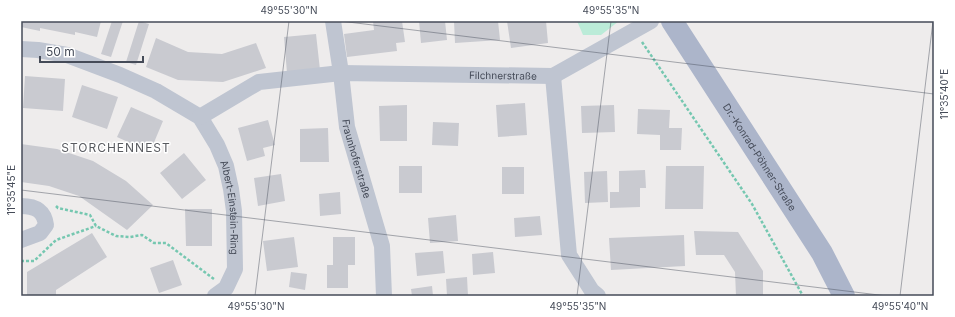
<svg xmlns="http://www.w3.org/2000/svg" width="955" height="317" viewBox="0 0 955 317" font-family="Inter,sans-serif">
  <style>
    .green { fill: #bbebd8 }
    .building { fill: #c9cad0 }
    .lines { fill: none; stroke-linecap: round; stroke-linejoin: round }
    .path { stroke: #75c7b0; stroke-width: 2.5; stroke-dasharray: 3 2; stroke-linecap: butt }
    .street { stroke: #bfc5d1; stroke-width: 16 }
    .primary { stroke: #acb5ca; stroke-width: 22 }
    .ticks { fill: none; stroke: #454b58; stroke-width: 1; stroke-opacity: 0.45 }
    .labels { text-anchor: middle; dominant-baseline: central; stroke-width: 3; stroke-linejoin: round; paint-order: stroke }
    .street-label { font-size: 10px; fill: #454b58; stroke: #fff }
    .quarter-label { font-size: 12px; letter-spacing: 1px; fill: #595b60; stroke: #fff }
    .neatline { fill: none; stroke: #454b58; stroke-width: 1.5 }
    .ticks-label { font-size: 10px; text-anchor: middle; fill: #454b58 }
  </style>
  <rect width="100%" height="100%" fill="#eeecec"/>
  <path class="green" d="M577 21H619L601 35H583Z"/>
  <path class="building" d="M21 21H101L97 37 75 32V35L40 28V31L21 27Z
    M112 21H123L111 57 101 54Z
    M139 21 149 24 136 65 126 62Z
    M373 21H402L405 42 396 43 397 51 347 57 344 34 374 30Z
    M419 21H445L447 40 421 43Z
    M454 21H498L500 40 455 43Z
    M507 21H546L548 43 511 48Z
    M316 34 320 70 287 73 284 37Z
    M156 38 188 52 222 54 256 43 266 68 223 82 178 80 146 67Z
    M25 76 65 79 63 111 23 108Z
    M82 85 118 97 107 129 72 117Z
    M525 103 527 135 498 137 496 105Z
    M407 105V141H380L379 106Z
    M614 105 615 132 582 133 581 106Z
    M131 107 163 121 150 152 117 137Z
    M638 109 670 110 669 128H682L681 150H660V135L637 134Z
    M268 120 275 145 263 148 265 156 247 161 238 128Z
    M433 122 459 123 458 146 432 145Z
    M328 128 329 162H300V129Z
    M21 144 57 149 93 161 126 181 153 205 127 230 79 196 49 186 21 182Z
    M184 153 206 180 182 199 160 173Z
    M399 166H422V193H399Z
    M666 166H704L703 209H665Z
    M502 167H524V194H502Z
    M645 170 646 188H640V207L610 208V192H619V171Z
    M607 171 608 202 585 203 584 172Z
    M281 174 285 201 258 206 254 178Z
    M340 192 341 214 320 216 319 194Z
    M185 209H212V246H186Z
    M456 215 458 241 430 243 428 218Z
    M540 216 542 235 515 237 514 218Z
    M694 231 738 232 763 271V296H736L735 272 724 255H696Z
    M92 233 107 257 56 290V296H27V272Z
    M684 235 685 266 611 270 609 238Z
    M294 237 298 267 267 271 263 241Z
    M333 237H355V265H348V288H327V265H333Z
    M443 251 445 273 417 276 415 253Z
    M493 252 495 273 473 275 472 254Z
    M173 260 182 285 159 293 150 268Z
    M291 272 307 274 305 290 289 287Z
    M467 277 468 296H447L446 279Z
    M432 286 433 296H412L411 289Z"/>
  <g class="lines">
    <path class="path" d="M642 42 752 204 803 296
      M56 206 58 208 90 215 96 226 116 236 130 237 142 235 154 243H166L214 279
      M21 261H34L56 240 96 226"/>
    <g class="street">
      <path id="s1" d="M333 21 341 73 347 127 382 246 384 296"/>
      <path id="s2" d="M21 49 38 50 67 55 120 75 156 91 200 117 217 145 226 166 231 189 234 211 235 269 226 288 215 296"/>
      <path d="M553 76 569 255 592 291 598 296"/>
      <path id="s3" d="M200 117 259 82 341 73 553 76 651 21"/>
      <path d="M21 206C35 206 44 210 46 225L40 233 21 240"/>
    </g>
    <path class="primary" id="s4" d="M672 21 822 253 844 296"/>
  </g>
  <path class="ticks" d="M340 21 934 94M21 190 887 296M255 296 289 21M577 296 611 21M900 296 933 21"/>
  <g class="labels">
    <g class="street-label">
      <text stroke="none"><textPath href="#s3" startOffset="313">Filchnerstraße</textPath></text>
      <text stroke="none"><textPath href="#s4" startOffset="162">Dr.-Konrad-Pöhner-Straße</textPath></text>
      <text stroke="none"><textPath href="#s1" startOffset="140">Fraunhoferstraße</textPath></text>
      <text stroke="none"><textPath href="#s2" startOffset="291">Albert-Einstein-Ring</textPath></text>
    </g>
    <g class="quarter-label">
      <text x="116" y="147">STORCHENNEST</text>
    </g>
  </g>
  <rect width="955" height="317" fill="none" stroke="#ffffff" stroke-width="44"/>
  <path d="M40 56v6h103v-6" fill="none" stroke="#454b58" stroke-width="2"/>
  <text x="46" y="56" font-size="12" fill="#454b58" stroke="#ffffff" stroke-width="3" paint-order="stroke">50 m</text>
  <rect x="22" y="22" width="911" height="273" class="neatline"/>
  <g class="ticks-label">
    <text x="289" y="14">49°55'30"N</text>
    <text x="611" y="14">49°55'35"N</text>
    <text transform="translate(944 94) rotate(-90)" y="4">11°35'40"E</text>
    <text transform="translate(11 190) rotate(-90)" y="4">11°35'45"E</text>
    <text x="256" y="310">49°55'30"N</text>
    <text x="578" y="310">49°55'35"N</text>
    <text x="900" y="310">49°55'40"N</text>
  </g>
</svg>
